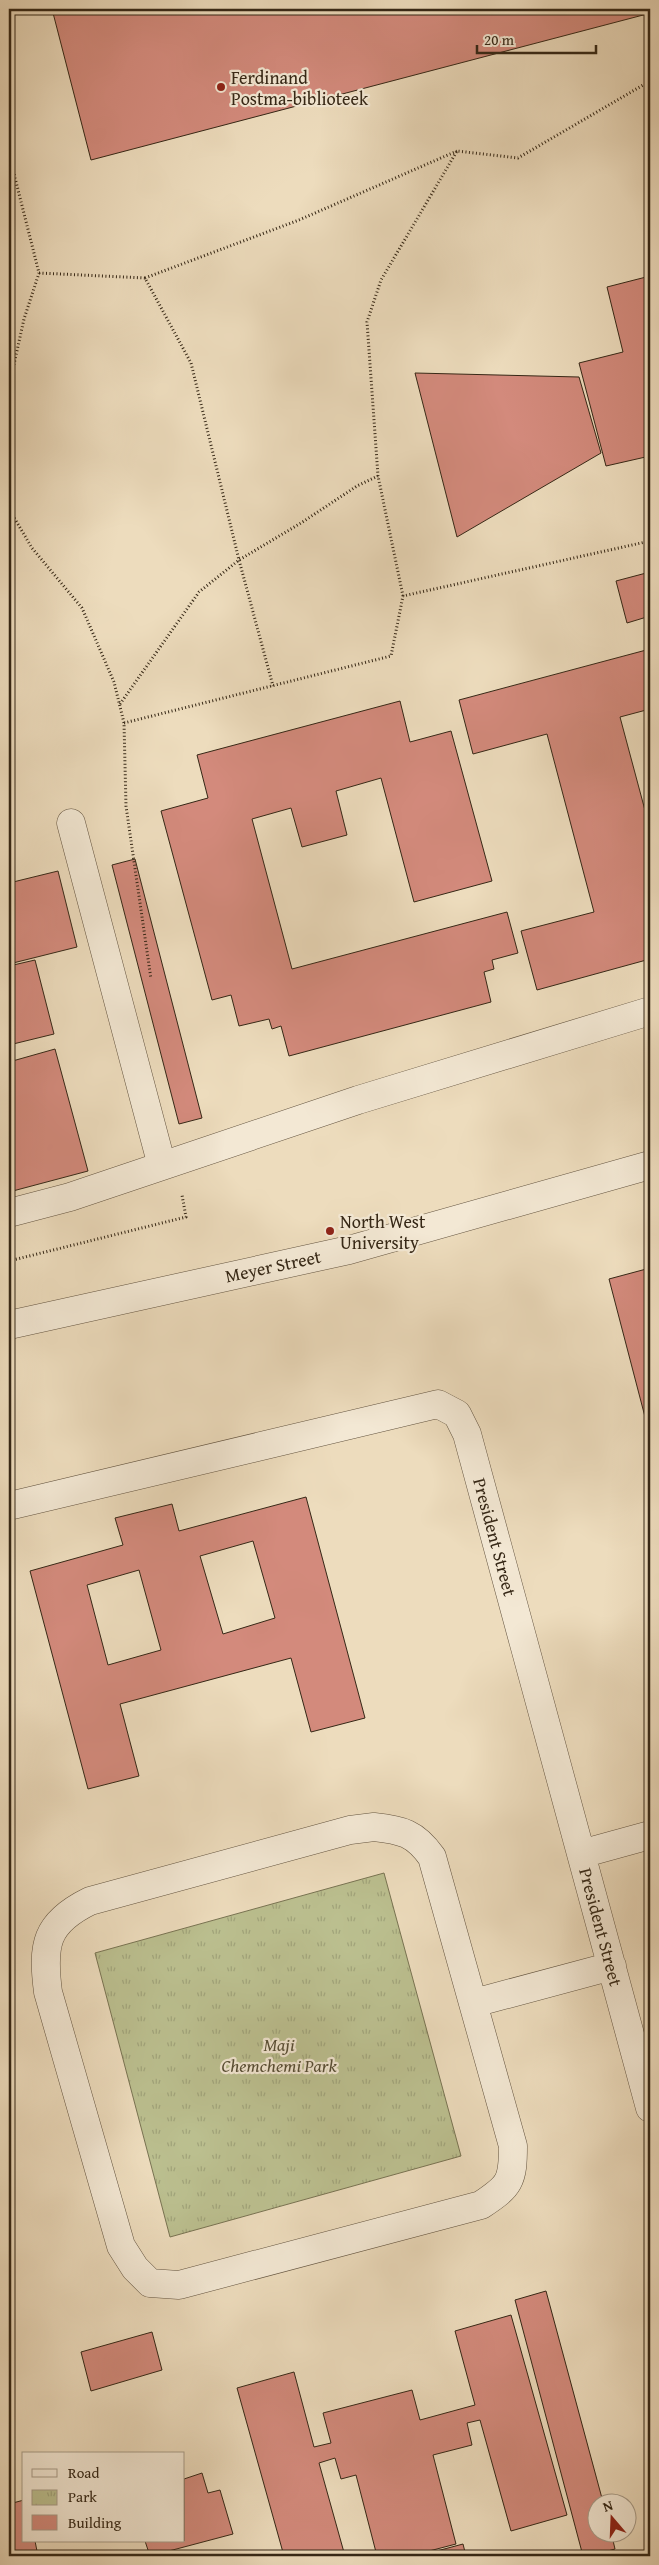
<svg xmlns="http://www.w3.org/2000/svg" width="659" height="2565" viewBox="0 0 659 2565" font-family="'Gentium Book Plus',serif">
  <style>
    .park { fill: url(#park-tufts); stroke: #787352 }
    .building { fill: #d38a7c; stroke: #352716; fill-rule: evenodd }
    .lines { fill: none; stroke-linecap: round; stroke-linejoin: round }
    .minor-casing { stroke: #635440; stroke-width: 29 }
    .path { stroke: #352716; stroke-width: 3; stroke-dasharray: 1 2.5; stroke-linecap: butt }
    .minor { stroke: #f3e8d4; stroke-width: 28 }
    .poi-dot { fill: #8f2418; stroke: #f3e8d4; stroke-width: 2 }
    .labels { text-anchor: middle; dominant-baseline: central; stroke-width: 4.5; stroke-linejoin: round; paint-order: stroke }
    .poi-label { font-size: 18px; fill: #352716; stroke: #f3e8d4; text-anchor: start }
    .street-label { font-size: 18px; fill: #352716; stroke: #f3e8d4 }
    .park-label { font-size: 18px; font-style: italic; fill: #564d34; stroke: #f3e8d4 }
  </style>
  <defs>
    <pattern id="park-tufts" width="24" height="20" patternUnits="userSpaceOnUse" patternTransform="scale(1.25)"><rect width="24" height="20" fill="#bbbf8f"/><path d="M3 7l-1-3M5 7V3M7 7l1-3M15 17l-1-3M17 17v-4M19 17l1-3" fill="none" stroke="#a1a47b"/></pattern>
  </defs>
  <rect width="100%" height="100%" fill="#eddcbd"/>
  <filter id="stains"><feTurbulence type="fractalNoise" baseFrequency=".004" numOctaves="4"/><feColorMatrix values="0 0 0 0 .2 0 0 0 0 .09 0 0 0 0 .02 0 0 0 .5 -.17"/></filter>
  <radialGradient id="worn" r=".72"><stop offset=".6" stop-color="#630" stop-opacity="0"/><stop offset="1" stop-color="#630" stop-opacity=".3"/></radialGradient>
  <path class="park" d="M384 1873 461 2156 170 2237 95 1953Z"/>
  <path class="building" d="M52 9H646L647 14 91 160Z
    M650 276V456L606 466 579 363 623 352 607 287Z
    M415 373 579 377 601 453 457 537Z
    M650 572V616L627 623 616 581Z
    M650 649V709L620 717 650 829V959L537 990 521 931 594 912 547 734 473 754 459 700Z
    M400 701 410 742 451 731 492 881 414 902 381 778 336 791 347 835 302 847 291 808 252 819 292 969 507 912 518 953 492 960 494 969 484 972 491 1002 289 1056 281 1026 272 1029 269 1019 239 1026 231 995 212 1000 161 811 208 798 197 755Z
    M135 859 202 1118 179 1124 112 865Z
    M58 871 77 947 9 964V883Z
    M35 960 54 1034 9 1045V966Z
    M55 1049 88 1171 9 1192V1062Z
    M650 1268V1436L609 1279Z
    M306 1497 365 1718 311 1732 291 1658 120 1704 139 1776 88 1789 30 1571 123 1545 115 1518 172 1504 179 1531ZM253 1541 275 1618 223 1634 200 1556ZM139 1570 161 1650 108 1665 87 1585Z
    M546 2291 603 2502H596V2532H611L615 2549 590 2556H583L515 2300Z
    M511 2315 567 2515 511 2531 480 2420 467 2423 472 2445 433 2455 456 2544 410 2556H377L356 2475 341 2479 335 2458 319 2463 345 2556H284L237 2388 294 2372 314 2447 331 2443 323 2413 412 2390 420 2420 475 2405 455 2331Z
    M152 2332 162 2370 91 2391 81 2352Z
    M202 2473 208 2493 220 2490 233 2534 150 2556 145 2541H184V2479Z
    M24 2500V2541H35L38 2556H9V2504Z
    M463 2544 466 2556H418Z"/>
  <g class="lines">
    <defs>
      <path id="minor" d="M71 823 162 1166
        M9 1213 70 1197 358 1100 650 1011
        M9 1325 349 1250 650 1165
        M9 1506 438 1404 457 1414 467 1434 650 2108
        M374 1827C402 1830 415 1833 432 1857L513 2146C513 2181 510 2186 481 2205L179 2285 150 2283 135 2268 121 2246 48 1992C42 1945 45 1923 90 1901L350 1830Z
        M581 1854 650 1835
        M474 2003 612 1966"/>
    </defs>
    <use href="#minor" class="minor-casing"/>
    <path class="path" d="M9 154 39 273 24 319 9 387
      M39 273 145 278 191 363 239 560 273 686
      M145 278 299 220 457 151
      M9 509 32 548 82 608 114 682 124 723 126 806 151 979
      M403 596 378 476 367 322 381 280 457 151 518 158 650 81
      M120 704 199 592 239 560 301 523 357 486 378 476
      M124 723 391 656 403 596 650 541
      M9 1261 186 1217 182 1195"/>
    <use href="#minor" class="minor"/>
  </g>
  <g class="poi-dot">
    <circle cx="221" cy="87" r="5"/>
    <circle cx="330" cy="1231" r="5"/>
  </g>
  <g class="labels">
    <g class="poi-label">
      <text x="231" y="77">Ferdinand<tspan x="231" dy="21">Postma-biblioteek</tspan></text>
      <text x="340" y="1221">North West<tspan x="340" dy="21">University</tspan></text>
    </g>
    <g class="street-label">
      <text transform="translate(273 1266) rotate(-12)">Meyer Street</text>
      <text transform="translate(495 1537) rotate(75)">President Street</text>
      <text transform="translate(601 1927) rotate(75)">President Street</text>
    </g>
    <g class="park-label">
      <text x="279" y="2044">Maji<tspan x="279" dy="21">Chemchemi Park</tspan></text>
    </g>
  </g>
  <rect width="659" height="2565" fill="none" stroke="#eddcbd" stroke-width="30"/>
  <rect x="10" y="10" width="639" height="2545" fill="none" stroke="#352716" stroke-width="2.5"/>
  <rect x="15" y="15" width="629" height="2535" fill="none" stroke="#352716"/>
  <rect x="22" y="2452" width="162" height="90" fill="#f3e8d4" stroke="#a79b88"/>
  <rect x="32" y="2469" width="25" height="8" fill="#f3e8d4" stroke="#a79b88"/>
  <text x="68" y="2478" font-size="15" fill="#352716">Road</text>
  <rect x="32" y="2490" width="25" height="15" fill="url(#park-tufts)" stroke="#a79b88"/>
  <text x="68" y="2502" font-size="15" fill="#352716">Park</text>
  <rect x="32" y="2515" width="25" height="15" fill="#d38a7c" stroke="#a79b88"/>
  <text x="68" y="2528" font-size="15" fill="#352716">Building</text>
  <g transform="translate(612 2518) rotate(341)"><circle r="24" fill="#f3e8d4" stroke="#a79b88"/>
  <path d="M0-4L9 19L0 12L-9 19Z" fill="#8f2418"/>
  <text y="-8" font-size="14" font-weight="bold" text-anchor="middle" fill="#352716">N</text>
  </g>
  <path d="M477 45v8h119v-8" fill="none" stroke="#352716" stroke-width="2.5"/>
  <text x="484" y="45" font-size="15" fill="#352716" stroke="#f3e8d4" stroke-width="4" paint-order="stroke">20 m</text>
  <rect width="100%" height="100%" filter="url(#stains)"/>
  <rect width="100%" height="100%" fill="url(#worn)"/>
</svg>
